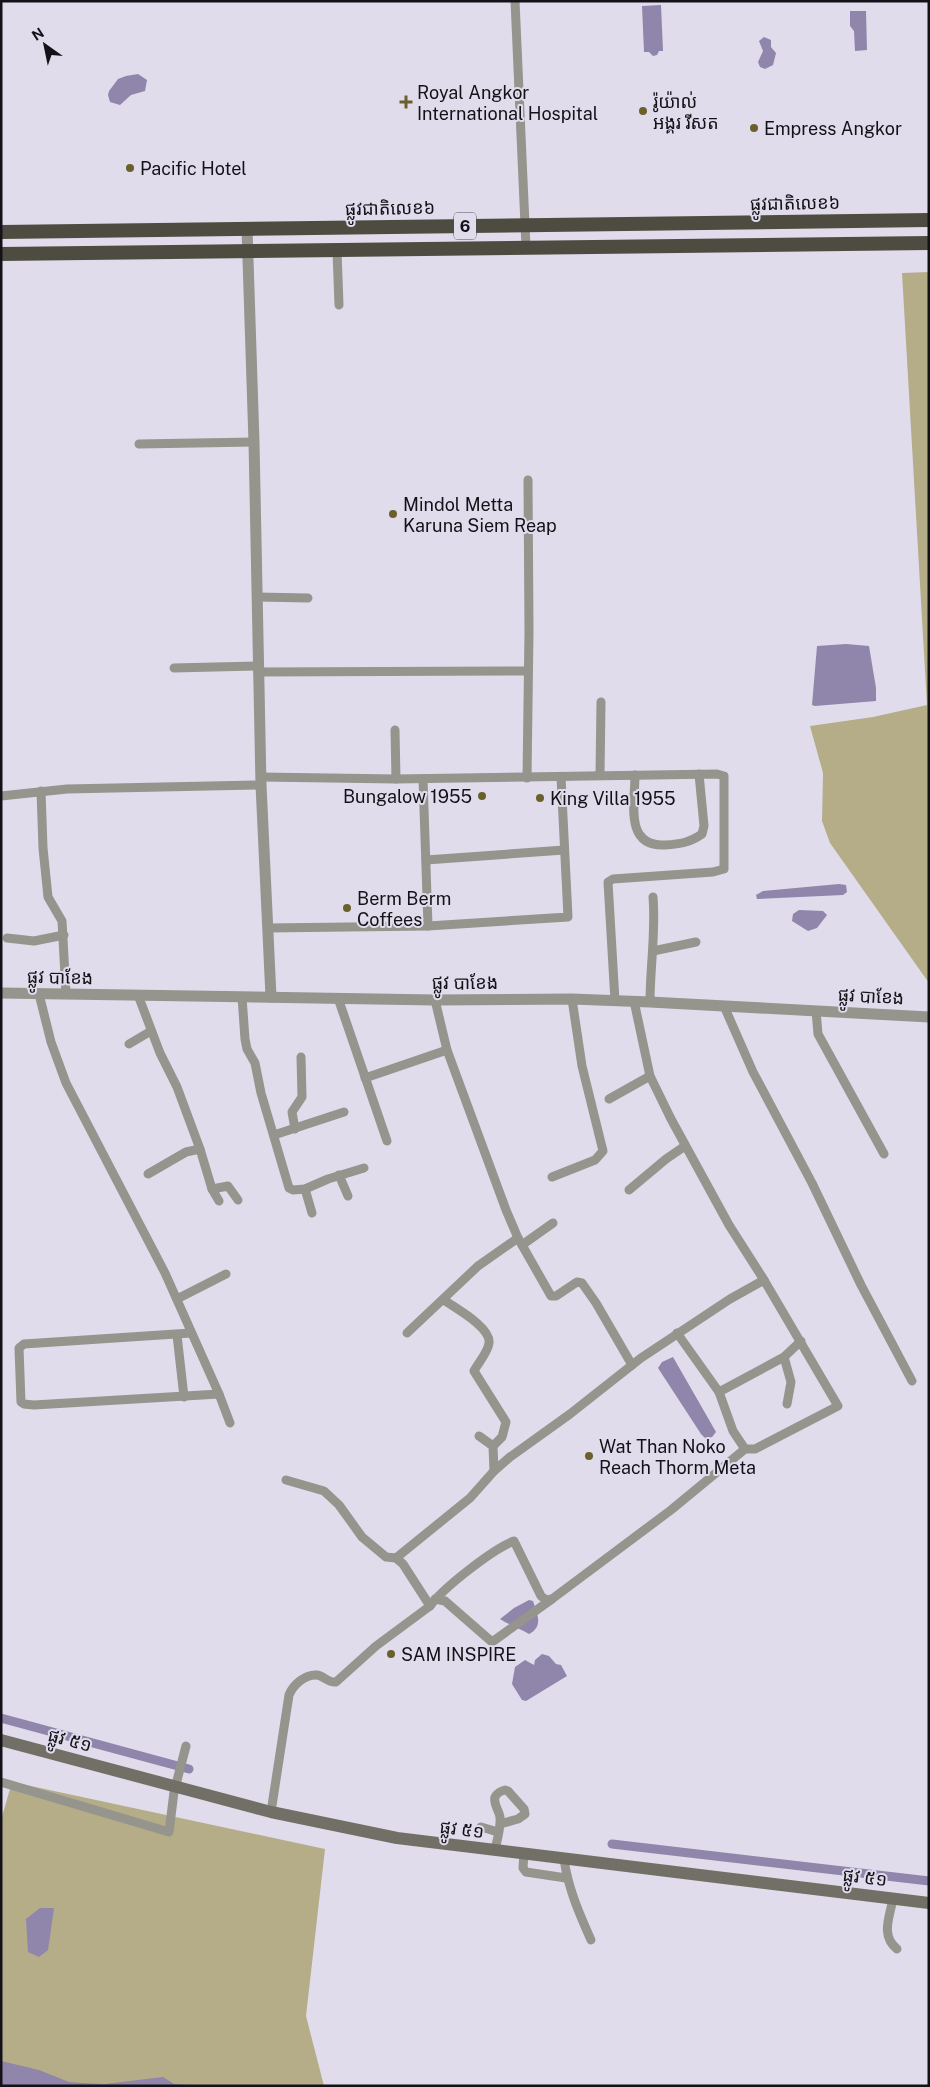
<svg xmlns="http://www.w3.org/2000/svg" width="930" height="2087" viewBox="0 0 930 2087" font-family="'Public Sans','Noto Sans Khmer',sans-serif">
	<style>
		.green { fill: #b4ad88 }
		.water { fill: #9085aa }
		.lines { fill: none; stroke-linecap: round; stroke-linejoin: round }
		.canal { stroke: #9085aa; stroke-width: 9 }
		.minor { stroke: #95948d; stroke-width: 9 }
		.tertiary { stroke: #95948d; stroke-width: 11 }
		.secondary { stroke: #727066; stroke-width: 12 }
		.trunk { stroke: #4e4c40; stroke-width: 14 }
		.poi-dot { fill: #6a602c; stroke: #e0dcec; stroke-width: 2 }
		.labels { text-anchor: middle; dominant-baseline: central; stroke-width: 4; stroke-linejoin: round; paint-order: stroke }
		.shield { fill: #e0dcec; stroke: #514f58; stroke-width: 1 }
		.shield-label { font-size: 16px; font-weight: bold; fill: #141218 }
		.poi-label { font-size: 18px; fill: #141218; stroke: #e0dcec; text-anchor: start }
		.street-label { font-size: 18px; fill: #141218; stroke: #e0dcec }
	</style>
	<rect width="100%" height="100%" fill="#e0dcec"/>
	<g class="green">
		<polygon points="929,272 929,983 830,843 822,821 823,773 810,726 873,717 927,705 902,273"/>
		<polygon points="12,1782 325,1849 306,2016 324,2086 1,2086 1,1820"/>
	</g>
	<g class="water">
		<polygon points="661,5 663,51 659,51 657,55 653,56 649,52 644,52 642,6"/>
		<polygon points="850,11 866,11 867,50 855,51 854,31 850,26"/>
		<polygon points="764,37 771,40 771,47 776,53 773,65 765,69 760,67 758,62 763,51 759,41"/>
		<polygon points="138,74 147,80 145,91 131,95 120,105 110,102 108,95 109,91 118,79 126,76"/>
		<polygon points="846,644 869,646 876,688 876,701 815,706 812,705 817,646"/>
		<polygon points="839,884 846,885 847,892 843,895 757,899 756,895 763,891"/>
		<polygon points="799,910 823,911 827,915 817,928 808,931 792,921 793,914"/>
		<polygon points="673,1357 716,1432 712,1437 706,1439 701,1434 658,1368 662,1362"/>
		<path d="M 529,1600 L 533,1601 C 537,1614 544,1626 529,1634 C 519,1628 509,1625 500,1619 L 514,1608 Z"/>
		<polygon points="542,1654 549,1656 556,1664 561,1665 567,1676 526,1701 522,1700 512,1684 515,1667 525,1660 534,1665 535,1660"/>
		<polygon points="40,1908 54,1908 48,1950 39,1957 28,1952 26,1919"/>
		<polygon points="1,2061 39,2070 69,2082 82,2083 105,2084 163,2077 174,2084 202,2086 1,2086"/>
	</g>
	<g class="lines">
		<g class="canal">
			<polyline points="1,1718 189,1769"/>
			<polyline points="612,1844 929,1881"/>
		</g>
		<g class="minor">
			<polyline points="515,1 526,247"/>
			<polyline points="337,251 339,305"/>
			<polyline points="139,444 254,442"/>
			<polyline points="257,597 308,598"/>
			<polyline points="174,668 258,666"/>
			<polyline points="258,672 527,671"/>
			<polyline points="395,730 396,779"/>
			<polyline points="600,775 601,702"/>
			<path d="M 635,775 C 635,802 624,847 665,845 C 680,844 689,843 702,834 L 704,826 L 699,774"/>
			<polyline points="261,777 396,779 717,774 724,776 724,869 713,872 613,879 608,882 615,1001"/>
			<polyline points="527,778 529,632 528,480"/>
			<polyline points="423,779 428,926"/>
			<polyline points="41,791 43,848 48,897 62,921 66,994"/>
			<polyline points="1,796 67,789 261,785"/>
			<polyline points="426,860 564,850"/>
			<polyline points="268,928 428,926 568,917 561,777"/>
			<polyline points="7,938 34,941 64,935"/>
			<polyline points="653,951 696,942"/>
			<polyline points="39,994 51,1042 66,1083 165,1273 219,1394 230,1423"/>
			<polyline points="138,995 160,1053 177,1087 200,1149 212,1189 219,1201"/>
			<polyline points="242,997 245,1039 247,1049 255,1063 261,1093 289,1188 293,1190 305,1189 328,1179 364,1168"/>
			<polyline points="338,998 387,1141"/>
			<polyline points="435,1000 447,1050 506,1210 518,1238 551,1296 556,1296 577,1282 582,1283 596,1303 632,1365"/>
			<path d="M 650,1002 C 650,967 656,932 653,897"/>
			<polyline points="724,1006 753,1072 812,1183 861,1285 912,1381"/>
			<polyline points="816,1011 818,1034 884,1154"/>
			<polyline points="129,1044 151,1031"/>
			<polyline points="365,1078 447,1050"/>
			<polyline points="609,1099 650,1076"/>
			<polyline points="295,1129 292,1112 302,1097 301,1057"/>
			<polyline points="274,1135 344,1112"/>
			<polyline points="148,1174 186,1152 200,1149"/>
			<polyline points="339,1175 348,1196"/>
			<polyline points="552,1177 595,1160 603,1151 582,1066 572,999"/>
			<polyline points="212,1189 228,1186 238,1200"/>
			<polyline points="305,1189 312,1213"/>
			<polyline points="629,1190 666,1159 685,1146"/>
			<polyline points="522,1245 553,1223"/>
			<polyline points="177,1299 226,1274"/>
			<path d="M 444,1300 C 455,1308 491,1327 489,1343 C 488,1352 479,1362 474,1371 L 506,1422 L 502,1437 L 493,1446"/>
			<polyline points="191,1333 24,1344 19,1348 21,1402 24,1404 34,1405 219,1394"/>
			<polyline points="407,1333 478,1266 518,1238"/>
			<polyline points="677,1333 719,1392 733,1431 745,1449"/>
			<polyline points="177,1335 184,1397"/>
			<polyline points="784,1357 791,1382 787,1404"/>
			<polyline points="719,1392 784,1357 801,1341"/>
			<polyline points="479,1436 493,1446 494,1471"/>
			<polyline points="396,1558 470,1498 494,1471 510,1457 570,1414 641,1358 730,1299 764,1280"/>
			<polyline points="435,1599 445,1601 492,1642 552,1599"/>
			<path d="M 430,1606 C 443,1588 493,1549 514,1541 L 541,1596 L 546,1600 L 552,1599 L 671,1510 L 745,1449 L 755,1449 L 838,1406 L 764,1280 L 729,1225 L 671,1119 L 650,1076 L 634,1001"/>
			<polyline points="1,1782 169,1832 174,1792 186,1746"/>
			<path d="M 271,1812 L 289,1695 C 293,1685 305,1674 317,1675 C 324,1676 328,1683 336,1682 L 376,1646 L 430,1606 L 403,1564 L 396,1558 L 386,1557 L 362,1537 L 339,1505 L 324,1491 L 286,1480"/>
			<polyline points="481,1827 498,1832"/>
			<path d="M 495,1850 C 497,1840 501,1828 500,1817 C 499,1810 493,1804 495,1797 C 497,1793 501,1791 505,1790 L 508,1791 L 524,1809 L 525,1814 L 518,1819 L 500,1824"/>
			<polyline points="524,1853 523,1868 526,1872 566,1878"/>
			<path d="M 564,1859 C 568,1888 579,1913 591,1940"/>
			<path d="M 893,1898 C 890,1917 880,1935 897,1949"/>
		</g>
		<g class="tertiary">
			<polyline points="247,229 254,442 261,785 271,997"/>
			<polyline points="1,993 435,1000 572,999 650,1002 929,1017"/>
		</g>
		<polyline class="secondary" points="1,1740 271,1812 397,1838 929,1903"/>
		<g class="trunk">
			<polyline points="1,232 929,220"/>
			<polyline points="1,254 929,243"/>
		</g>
	</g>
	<g class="poi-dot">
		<path d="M403.5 94.5h5v5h5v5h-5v5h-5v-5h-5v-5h5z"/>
		<circle cx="643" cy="111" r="5"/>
		<circle cx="754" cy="128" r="5"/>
		<circle cx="130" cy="168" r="5"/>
		<circle cx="393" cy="514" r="5"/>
		<circle cx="482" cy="796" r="5"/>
		<circle cx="540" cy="798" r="5"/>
		<circle cx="347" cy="908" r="5"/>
		<circle cx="589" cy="1456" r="5"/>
		<circle cx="391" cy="1654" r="5"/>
	</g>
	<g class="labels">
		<rect class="shield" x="454" y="212.5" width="22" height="27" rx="4"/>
		<g class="shield-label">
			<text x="465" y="226">6</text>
		</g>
		<g class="poi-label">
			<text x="417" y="92">Royal Angkor<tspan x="417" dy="21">International Hospital</tspan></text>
			<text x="653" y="101">រ៉ូយ៉ាល់<tspan x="653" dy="21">អង្គរ រីសត</tspan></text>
			<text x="764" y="128">Empress Angkor</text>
			<text x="140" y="168">Pacific Hotel</text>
			<text x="403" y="504">Mindol Metta<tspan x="403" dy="21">Karuna Siem Reap</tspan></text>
			<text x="472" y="796" text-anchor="end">Bungalow 1955</text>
			<text x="550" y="798">King Villa 1955</text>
			<text x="357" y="898">Berm Berm<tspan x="357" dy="21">Coffees</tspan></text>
			<text x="599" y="1446">Wat Than Noko<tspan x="599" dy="21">Reach Thorm Meta</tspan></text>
			<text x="401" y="1654">SAM INSPIRE</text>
		</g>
		<g class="street-label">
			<text transform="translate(795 203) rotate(-1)">ផ្លូវជាតិលេខ៦</text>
			<text transform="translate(390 208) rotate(-1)">ផ្លូវជាតិលេខ៦</text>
			<text transform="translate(60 977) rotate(1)">ផ្លូវ បាខែង</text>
			<text x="465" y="982">ផ្លូវ បាខែង</text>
			<text transform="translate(871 996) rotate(3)">ផ្លូវ បាខែង</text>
			<text transform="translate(70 1740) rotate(15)">ផ្លូវ ៥១</text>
			<text transform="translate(462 1829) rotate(7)">ផ្លូវ ៥១</text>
			<text transform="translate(865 1877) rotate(7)">ផ្លូវ ៥១</text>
		</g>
	</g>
	<rect width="930" height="2087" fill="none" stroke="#141218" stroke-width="5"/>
	<g transform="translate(45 45) rotate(327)" stroke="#e0dcec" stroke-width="4" paint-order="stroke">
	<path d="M0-4L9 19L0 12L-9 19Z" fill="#141218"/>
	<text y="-8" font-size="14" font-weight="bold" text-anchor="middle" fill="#141218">N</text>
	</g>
</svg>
